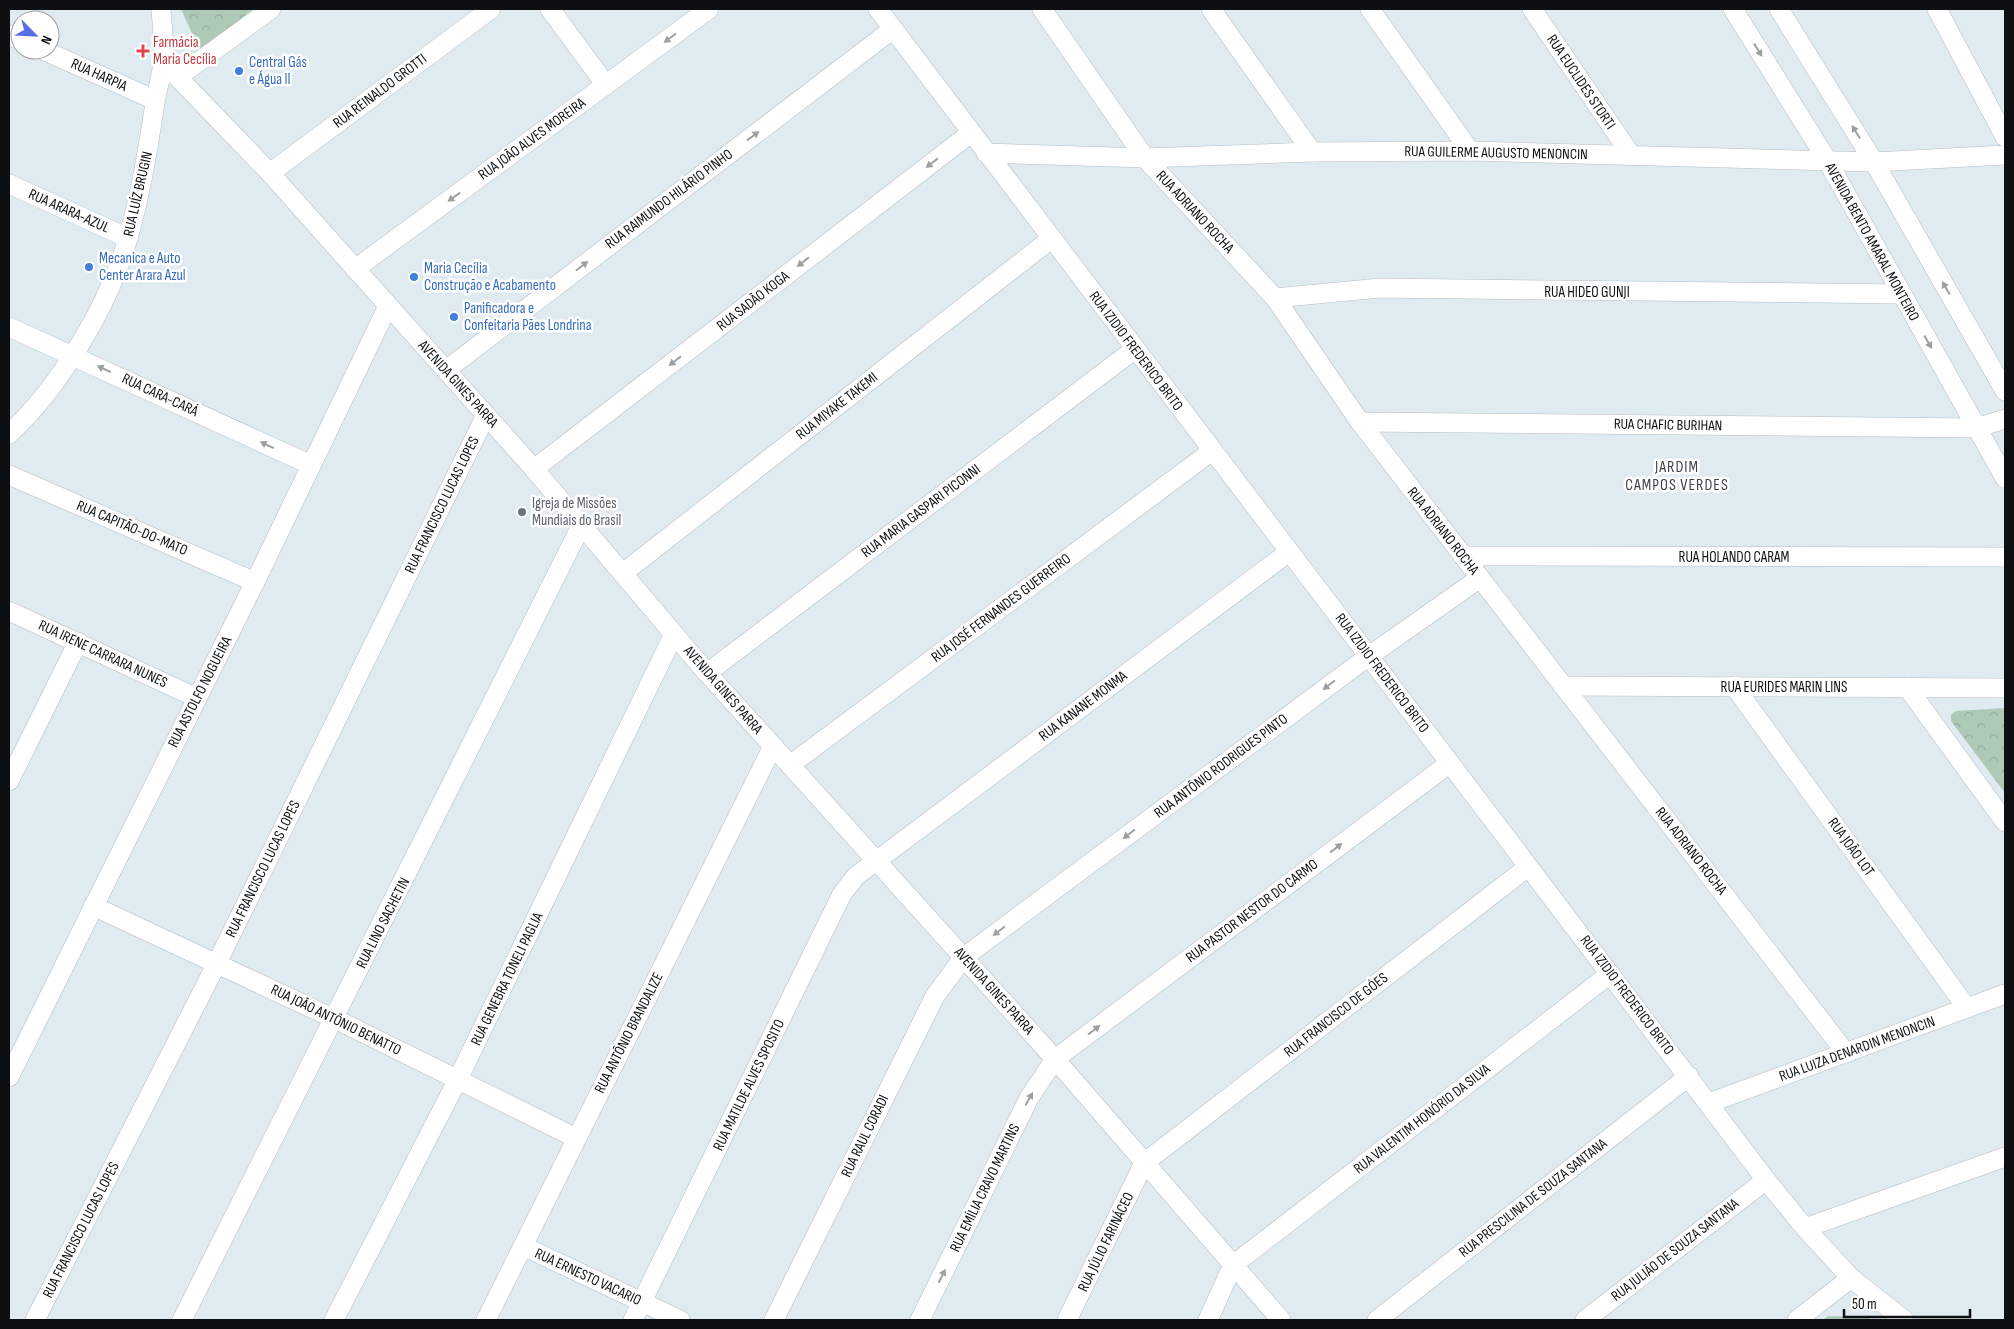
<svg xmlns="http://www.w3.org/2000/svg" width="2014" height="1329" viewBox="0 0 2014 1329" font-family="'Sofia Sans Condensed',sans-serif">
	<style>
		.park { fill: url(#park-crowns) }
		.lines { fill: none; stroke-linecap: round; stroke-linejoin: round }
		.minor-casing { stroke: #b4bdc4; stroke-width: 20 }
		.minor { stroke: #fff; stroke-width: 19 }
		.oneway { fill: #9e9fa0 }
		.health-dot { fill: #e0444e; stroke: #fff; stroke-width: 2 }
		.shop-dot { fill: #3f7fe0; stroke: #fff; stroke-width: 2 }
		.worship-dot { fill: #6b7280; stroke: #fff; stroke-width: 2 }
		.labels { text-anchor: middle; dominant-baseline: central; stroke-width: 5; stroke-linejoin: round; paint-order: stroke }
		.health-label { font-size: 15px; fill: #be3a42; stroke: #fff; text-anchor: start }
		.shop-label { font-size: 15px; fill: #366cbe; stroke: #fff; text-anchor: start }
		.street-label { font-size: 15px; fill: #0d1012; stroke: #fff }
		.worship-label { font-size: 15px; fill: #5b616d; stroke: #fff; text-anchor: start }
		.neighbourhood-label { font-size: 16px; letter-spacing: 1px; fill: #3c4349; stroke: #fff }
	</style>
	<defs>
		<pattern id="park-crowns" width="20" height="18" patternUnits="userSpaceOnUse" patternTransform="scale(1.25)"><rect width="20" height="18" fill="#aecab6"/><path d="M2 6a3 3 0 1 1 6 0M12 15a3 3 0 1 1 6 0" fill="none" stroke="#94ac9b"/></pattern>
	</defs>
	<rect width="100%" height="100%" fill="#e0eaf1"/>
	<g class="park">
		<polygon points="181,9 253,9 200,51"/>
		<polygon points="2005,708 2005,793 1951,721 1951,715 1956,711"/>
		<polygon points="1828,1316 1868,1317 1871,1320 1823,1320"/>
	</g>
	<g class="lines">
		<g class="minor-casing">
			<g id="minor">
				<polyline points="550,9 606,85"/>
				<polyline points="878,9 1766,1180 1805,1228 1851,1278 1904,1320"/>
				<polyline points="1042,9 1145,158 1275,298 1360,422 1846,1053"/>
				<polyline points="1211,9 1312,152"/>
				<polyline points="1370,9 1470,151"/>
				<polyline points="1532,9 1631,155"/>
				<polyline points="1733,9 1827,160 2005,478"/>
				<polyline points="1779,9 1874,162 2005,391"/>
				<polyline points="1937,9 2005,137"/>
				<polyline points="9,35 20,40"/>
				<polyline points="43,50 155,100"/>
				<polyline points="163,62 270,173 534,469 707,673 1055,1059 1281,1320"/>
				<polyline points="179,76 271,9"/>
				<polyline points="986,153 1145,158 1312,152 1470,151 1874,162 2005,155"/>
				<polyline points="270,173 491,9"/>
				<polyline points="9,184 128,238"/>
				<polyline points="355,269 709,9"/>
				<polyline points="1275,298 1380,288 1900,294"/>
				<polyline points="9,327 311,465"/>
				<polyline points="446,370 893,29"/>
				<polyline points="1360,422 1976,428 2005,419"/>
				<path d="M 9,434 C 60,387 109,305 128,238 C 141,193 148,148 155,103 C 157,89 162,76 163,62 C 165,45 162,26 161,9"/>
				<polyline points="534,469 971,133"/>
				<polyline points="9,475 255,582"/>
				<polyline points="1463,556 2005,557"/>
				<polyline points="623,573 1051,239"/>
				<polyline points="9,611 197,698"/>
				<polyline points="707,673 1135,349"/>
				<polyline points="1563,686 2005,688"/>
				<polyline points="1734,686 1967,1008"/>
				<polyline points="1907,687 2005,822"/>
				<polyline points="790,765 1212,451"/>
				<polyline points="9,781 78,642"/>
				<polyline points="93,906 335,1019 576,1138"/>
				<polyline points="9,1077 255,582 388,306"/>
				<polyline points="1709,1103 2005,994"/>
				<polyline points="1805,1228 2005,1157"/>
				<polyline points="523,1246 680,1320"/>
				<polyline points="35,1320 217,963 486,415"/>
				<polyline points="182,1320 582,524"/>
				<polyline points="334,1320 458,1079 674,634"/>
				<polyline points="486,1320 773,746"/>
				<polyline points="633,1320 842,894 856,876 1289,552"/>
				<polyline points="774,1320 935,996 964,957 1369,656 1480,578"/>
				<polyline points="920,1320 1029,1098 1055,1059 1450,763"/>
				<polyline points="1067,1320 1144,1163 1528,867"/>
				<polyline points="1208,1320 1233,1265 1610,974"/>
				<polyline points="1377,1320 1689,1076"/>
				<polyline points="1585,1320 1766,1180"/>
				<polyline points="1797,1320 1851,1278"/>
			</g>
		</g>
		<use href="#minor" class="minor"/>
	</g>
	<defs><path id="oneway-solid" d="M-6-.8H1V-3.2L6.5 0L1 3.2V.8H-6Z" transform="scale(1.25)"/></defs>
	<g class="oneway">
		<use href="#oneway-solid" transform="translate(670 38) rotate(143)"/>
		<use href="#oneway-solid" transform="translate(1758 50) rotate(58)"/>
		<use href="#oneway-solid" transform="translate(1856 132) rotate(-122)"/>
		<use href="#oneway-solid" transform="translate(753 136) rotate(-37)"/>
		<use href="#oneway-solid" transform="translate(932 163) rotate(142)"/>
		<use href="#oneway-solid" transform="translate(454 197) rotate(144)"/>
		<use href="#oneway-solid" transform="translate(803 262) rotate(142)"/>
		<use href="#oneway-solid" transform="translate(582 266) rotate(-37)"/>
		<use href="#oneway-solid" transform="translate(1946 288) rotate(-120)"/>
		<use href="#oneway-solid" transform="translate(1928 342) rotate(60)"/>
		<use href="#oneway-solid" transform="translate(675 361) rotate(142)"/>
		<use href="#oneway-solid" transform="translate(104 369) rotate(-155)"/>
		<use href="#oneway-solid" transform="translate(267 445) rotate(-155)"/>
		<use href="#oneway-solid" transform="translate(1329 685) rotate(143)"/>
		<use href="#oneway-solid" transform="translate(1129 834) rotate(143)"/>
		<use href="#oneway-solid" transform="translate(1336 848) rotate(-37)"/>
		<use href="#oneway-solid" transform="translate(999 931) rotate(143)"/>
		<use href="#oneway-solid" transform="translate(1094 1030) rotate(-37)"/>
		<use href="#oneway-solid" transform="translate(1029 1099) rotate(-61)"/>
		<use href="#oneway-solid" transform="translate(942 1276) rotate(-64)"/>
	</g>
	<path class="health-dot" d="M140.5 43.5h5v5h5v5h-5v5h-5v-5h-5v-5h5z"/>
	<g class="shop-dot">
		<circle cx="239" cy="71" r="5"/>
		<circle cx="89" cy="267" r="5"/>
		<circle cx="414" cy="277" r="5"/>
		<circle cx="454" cy="317" r="5"/>
	</g>
	<circle class="worship-dot" cx="522" cy="512" r="5"/>
	<g class="labels">
		<g class="health-label">
			<text x="153" y="42">Farmácia<tspan x="153" dy="17">Maria Cecília</tspan></text>
		</g>
		<g class="shop-label">
			<text x="249" y="62">Central Gás<tspan x="249" dy="17">e Água II</tspan></text>
			<text x="99" y="258">Mecanica e Auto<tspan x="99" dy="17">Center Arara Azul</tspan></text>
			<text x="424" y="268">Maria Cecília<tspan x="424" dy="17">Construção e Acabamento</tspan></text>
			<text x="464" y="308">Panificadora e<tspan x="464" dy="17">Confeitaria Pães Londrina</tspan></text>
		</g>
		<g class="street-label">
			<text transform="translate(99 75) rotate(24)">RUA HARPIA</text>
			<text transform="translate(1581 82) rotate(56)">RUA EUCLIDES STORTI</text>
			<text transform="translate(380 91) rotate(-37)">RUA REINALDO GROTTI</text>
			<text transform="translate(532 139) rotate(-36)">RUA JOÃO ALVES MOREIRA</text>
			<text transform="translate(1496 153) rotate(1)">RUA GUILERME AUGUSTO MENONCIN</text>
			<text transform="translate(138 194) rotate(-77)">RUA LUÍZ BRUGIN</text>
			<text transform="translate(669 199) rotate(-37)">RUA RAIMUNDO HILÁRIO PINHO</text>
			<text transform="translate(69 211) rotate(24)">RUA ARARA-AZUL</text>
			<text transform="translate(1195 212) rotate(47)">RUA ADRIANO ROCHA</text>
			<text transform="translate(1872 242) rotate(61)">AVENIDA BENTO AMARAL MONTEIRO</text>
			<text x="1587" y="292">RUA HIDEO GUNJI</text>
			<text transform="translate(753 301) rotate(-38)">RUA SADÃO KOGA</text>
			<text transform="translate(1136 351) rotate(53)">RUA IZIDIO FREDERICO BRITO</text>
			<text transform="translate(458 384) rotate(48)">AVENIDA GINES PARRA</text>
			<text transform="translate(160 395) rotate(25)">RUA CARA-CARÁ</text>
			<text transform="translate(837 406) rotate(-38)">RUA MIYAKE TAKEMI</text>
			<text transform="translate(1668 425) rotate(1)">RUA CHAFIC BURIHAN</text>
			<text transform="translate(442 505) rotate(-64)">RUA FRANCISCO LUCAS LOPES</text>
			<text transform="translate(921 511) rotate(-37)">RUA MARIA GASPARI PICONNI</text>
			<text transform="translate(132 528) rotate(23)">RUA CAPITÃO-DO-MATO</text>
			<text transform="translate(1443 531) rotate(52)">RUA ADRIANO ROCHA</text>
			<text x="1734" y="557">RUA HOLANDO CARAM</text>
			<text transform="translate(1001 608) rotate(-37)">RUA JOSÉ FERNANDES GUERREIRO</text>
			<text transform="translate(103 654) rotate(25)">RUA IRENE CARRARA NUNES</text>
			<text transform="translate(1382 673) rotate(53)">RUA IZIDIO FREDERICO BRITO</text>
			<text x="1784" y="687">RUA EURIDES MARIN LINS</text>
			<text transform="translate(723 690) rotate(49)">AVENIDA GINES PARRA</text>
			<text transform="translate(200 692) rotate(-63)">RUA ASTOLFO NOGUEIRA</text>
			<text transform="translate(1083 706) rotate(-37)">RUA KANANE MONMA</text>
			<text transform="translate(1221 766) rotate(-37)">RUA ANTÔNIO RODRIGUES PINTO</text>
			<text transform="translate(1851 847) rotate(54)">RUA JOÃO LOT</text>
			<text transform="translate(1691 851) rotate(52)">RUA ADRIANO ROCHA</text>
			<text transform="translate(263 869) rotate(-64)">RUA FRANCISCO LUCAS LOPES</text>
			<text transform="translate(1252 911) rotate(-37)">RUA PASTOR NESTOR DO CARMO</text>
			<text transform="translate(383 923) rotate(-63)">RUA LINO SACHETIN</text>
			<text transform="translate(507 979) rotate(-64)">RUA GENEBRA TONELI PAGLIA</text>
			<text transform="translate(994 991) rotate(48)">AVENIDA GINES PARRA</text>
			<text transform="translate(1627 995) rotate(53)">RUA IZIDIO FREDERICO BRITO</text>
			<text transform="translate(1336 1015) rotate(-38)">RUA FRANCISCO DE GÓES</text>
			<text transform="translate(336 1020) rotate(26)">RUA JOÃO ANTÔNIO BENATTO</text>
			<text transform="translate(629 1033) rotate(-63)">RUA ANTÔNIO BRANDALIZE</text>
			<text transform="translate(1857 1049) rotate(-20)">RUA LUIZA DENARDIN MENONCIN</text>
			<text transform="translate(749 1085) rotate(-64)">RUA MATILDE ALVES SPOSITO</text>
			<text transform="translate(1422 1119) rotate(-38)">RUA VALENTIM HONÓRIO DA SILVA</text>
			<text transform="translate(865 1136) rotate(-64)">RUA RAUL CORADI</text>
			<text transform="translate(985 1188) rotate(-64)">RUA EMÍLIA CRAVO MARTINS</text>
			<text transform="translate(1533 1198) rotate(-38)">RUA PRESCILINA DE SOUZA SANTANA</text>
			<text transform="translate(81 1230) rotate(-63)">RUA FRANCISCO LUCAS LOPES</text>
			<text transform="translate(1106 1242) rotate(-64)">RUA JÚLIO FARINÁCEO</text>
			<text transform="translate(1675 1250) rotate(-38)">RUA JULIÃO DE SOUZA SANTANA</text>
			<text transform="translate(588 1277) rotate(25)">RUA ERNESTO VACARIO</text>
		</g>
		<g class="worship-label">
			<text x="532" y="503">Igreja de Missões<tspan x="532" dy="17">Mundiais do Brasil</tspan></text>
		</g>
		<g class="neighbourhood-label">
			<text x="1677" y="467">JARDIM<tspan x="1677" dy="18">CAMPOS VERDES</tspan></text>
		</g>
	</g>
	<rect width="2014" height="1329" fill="none" stroke="#0d1012" stroke-width="20"/>
	<g transform="translate(35 35) rotate(114)"><circle r="24" fill="#ffffff" stroke="#9e9fa0"/>
	<path d="M0-4L9 19L0 12L-9 19Z" fill="#596ee4"/>
	<text y="-8" font-size="14" font-weight="bold" text-anchor="middle" fill="#0d1012">N</text>
	</g>
	<path d="M1844 1309v8h126v-8" fill="none" stroke="#0d1012" stroke-width="2.5"/>
	<text x="1852" y="1309" font-size="15" fill="#0d1012" stroke="#ffffff" stroke-width="4" paint-order="stroke">50 m</text>
</svg>
